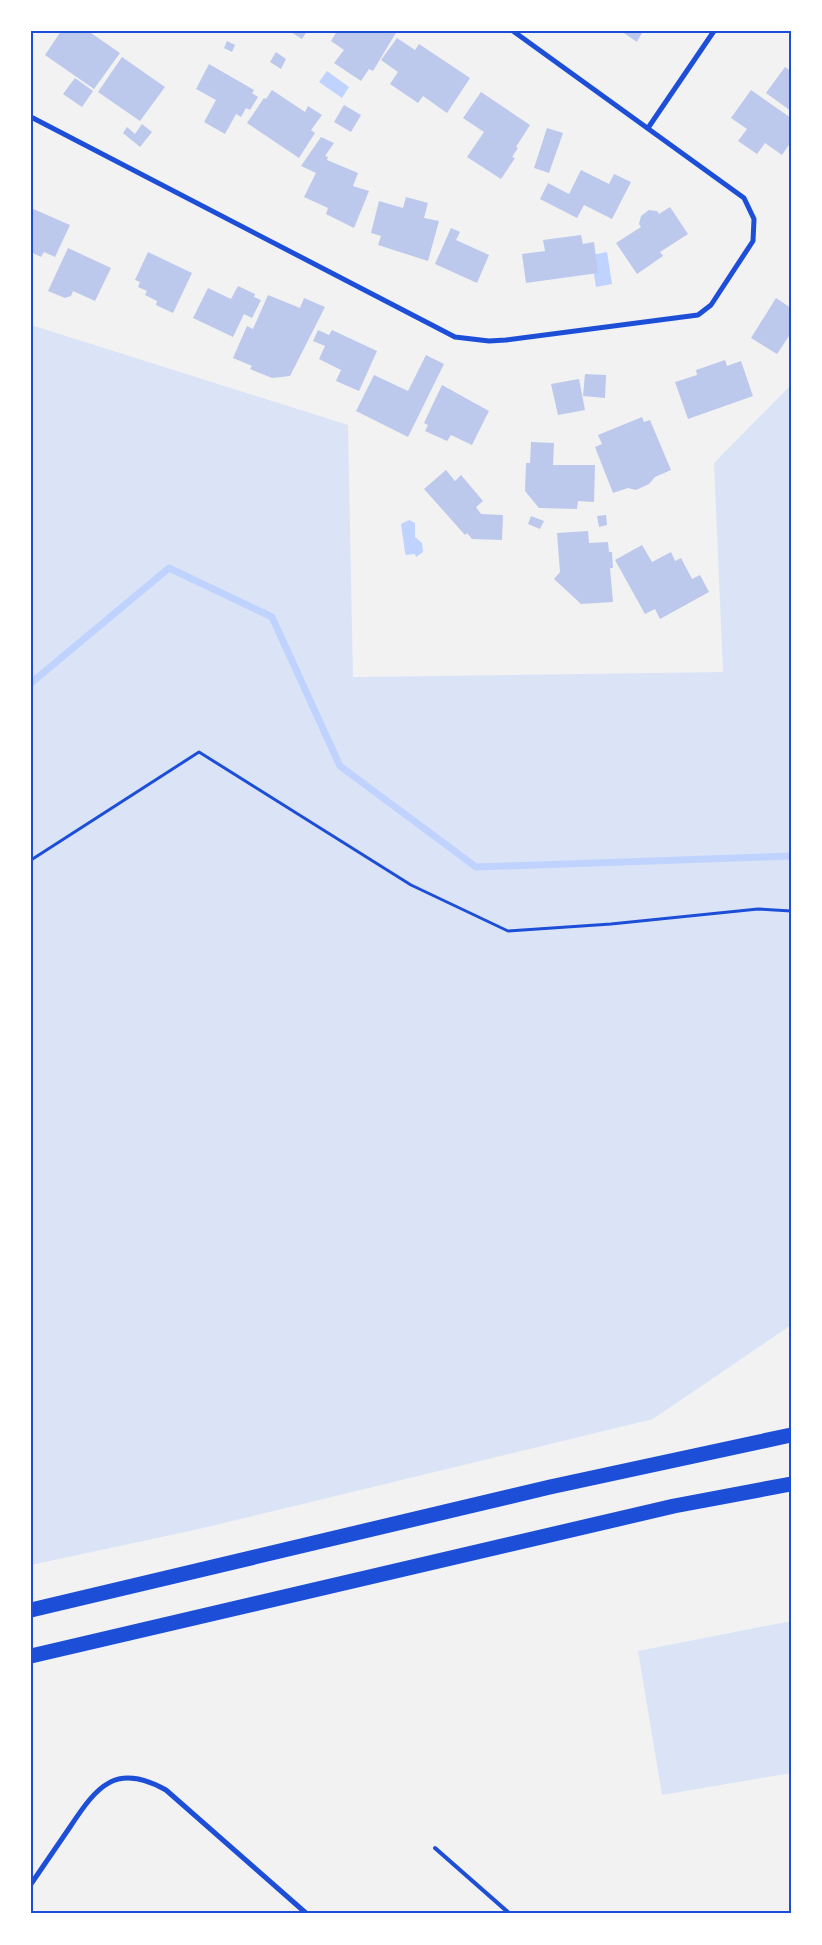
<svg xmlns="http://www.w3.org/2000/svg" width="822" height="1945" viewBox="0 0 822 1945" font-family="'Noto Sans',sans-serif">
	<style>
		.green { fill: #dbe4f7 }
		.water { fill: #bfd3fe }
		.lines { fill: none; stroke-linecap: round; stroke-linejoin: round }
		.stream { stroke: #bfd3fe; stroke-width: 7 }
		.building { fill: #bdc9ec }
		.path { stroke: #1d4ed8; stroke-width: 3 }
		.service { stroke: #1d4ed8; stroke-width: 4 }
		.minor { stroke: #1d4ed8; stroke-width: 5 }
		.motorway { stroke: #1d4ed8; stroke-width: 15 }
		.neatline { fill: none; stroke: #1d4ed8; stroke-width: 2 }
	</style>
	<rect width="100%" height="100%" fill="#f2f2f2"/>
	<g class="green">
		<polygon points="31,325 348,425 353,677 723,672 714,463 791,385 791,1325 653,1419 199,1529 31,1565"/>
		<polygon points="791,1621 791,1773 662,1795 638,1651"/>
	</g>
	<g class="water">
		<polygon points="327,71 349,87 342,98 319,82"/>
		<polygon points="607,252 612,284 596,287 591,255"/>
		<polygon points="409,520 415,523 415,537 422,543 423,552 416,557 415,554 406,555 405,552 401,524"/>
	</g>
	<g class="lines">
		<polyline class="stream" points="31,683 169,568 272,617 340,766 476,867 791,856"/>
	</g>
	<g class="building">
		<polygon points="61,31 88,31 120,53 94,89 45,55"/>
		<polygon points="289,31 307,31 302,39"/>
		<polygon points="337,31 397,31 373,71 369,69 361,81 334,63 344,50 331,41"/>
		<polygon points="621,31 643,31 637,42"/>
		<polygon points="397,38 415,50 419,44 470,78 447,113 423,96 418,103 390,84 398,72 381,60"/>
		<polygon points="227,41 235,45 232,52 224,48"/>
		<polygon points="276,52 286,59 281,69 270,62"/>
		<polygon points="122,57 165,87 140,121 98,92"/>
		<polygon points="209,64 254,90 252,93 258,97 250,110 246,108 241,117 236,114 225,134 204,122 216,100 196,89"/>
		<polygon points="785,67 791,71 791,111 766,93"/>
		<polygon points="75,78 93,91 82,107 63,94"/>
		<polygon points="272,90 305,112 308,106 322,115 311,130 315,133 299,158 247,123 264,98 266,99"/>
		<polygon points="751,90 791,118 791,142 782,155 765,143 757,154 738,141 747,129 731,118"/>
		<polygon points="481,92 530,125 516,147 518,148 512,157 515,158 501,179 467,157 484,132 463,118"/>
		<polygon points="344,105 361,115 351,132 334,122"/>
		<polygon points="142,124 152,132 140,147 123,133 127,127 135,134"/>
		<polygon points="547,128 563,133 549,173 534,168"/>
		<polygon points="321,137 334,143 325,156 328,157 327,160 358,173 353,186 369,191 354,228 326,214 328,208 304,197 316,173 301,166"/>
		<polygon points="581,170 609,184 614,174 631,182 612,219 584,205 577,218 540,199 548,183 569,194"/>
		<polygon points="406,197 428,203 424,218 439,221 428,261 378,245 381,236 371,233 379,201 403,208"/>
		<polygon points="670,207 688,234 660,252 663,256 637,274 616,243 641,227 639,224 641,216 649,210 657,211 659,214"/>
		<polygon points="31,208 70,225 55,257 44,252 41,257 31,252"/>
		<polygon points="451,228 460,232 456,240 489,255 477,283 435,264"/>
		<polygon points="581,235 583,244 594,242 598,273 526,283 522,254 545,251 543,240"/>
		<polygon points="68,248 111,268 95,301 73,291 71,296 65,298 48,291"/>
		<polygon points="148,252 192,273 173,313 156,305 157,301 145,295 147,291 138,287 140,282 135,280"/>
		<polygon points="238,286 255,294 254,297 261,300 252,318 244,314 233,337 193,318 208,288 231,299"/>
		<polygon points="268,295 300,308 304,298 325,307 290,376 272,378 250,369 252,366 233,358 247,326 253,329"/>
		<polygon points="776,298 791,308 791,333 777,354 751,338"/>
		<polygon points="318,330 329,335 332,330 377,351 359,391 336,381 341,370 319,359 325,346 313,341"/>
		<polygon points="426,355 444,364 408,437 356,411 374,375 408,391"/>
		<polygon points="725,360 727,366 741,361 753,396 688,419 675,382 697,375 696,370"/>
		<polygon points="585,374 606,375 605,398 583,396"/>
		<polygon points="579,379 585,410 558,415 551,384"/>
		<polygon points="442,385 489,411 472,445 451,435 447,441 425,431 428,425 424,423"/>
		<polygon points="642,417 644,422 650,420 671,470 655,477 649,484 636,490 628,488 613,493 595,447 602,444 598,435"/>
		<polygon points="531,442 554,443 553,465 595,465 594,502 578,501 577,509 539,508 525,491 526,463 530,463"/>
		<polygon points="446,470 455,481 461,475 483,501 476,507 481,514 503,515 502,540 472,539 467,533 465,535 424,489"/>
		<polygon points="606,515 607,525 599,527 597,516"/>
		<polygon points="531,516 544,521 540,529 528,524"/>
		<polygon points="588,531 589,543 608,542 609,552 612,552 613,568 610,568 613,602 581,604 554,579 560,572 557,533"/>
		<polygon points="642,545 652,562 671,552 675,561 681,558 692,579 700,575 709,592 660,619 655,609 645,614 615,560"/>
	</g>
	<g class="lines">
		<polyline class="path" points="31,860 199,752 411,885 508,931 611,924 758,909 791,911"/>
		<polyline class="service" points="435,1848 510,1914"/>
		<g class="minor">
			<polyline points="31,117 455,337 489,341 506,340 698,315 711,305 753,241 754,219 744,198 513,31"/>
			<polyline points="648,128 714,31"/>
			<path d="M 31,1884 C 44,1865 57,1846 70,1827 C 97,1786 116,1762 166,1790 L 307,1914"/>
		</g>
		<g class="motorway">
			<polyline points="31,1610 550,1487 791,1435"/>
			<polyline points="31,1656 674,1506 791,1484"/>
		</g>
	</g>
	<rect width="822" height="1945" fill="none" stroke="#ffffff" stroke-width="65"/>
	<rect x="32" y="32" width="758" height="1880" class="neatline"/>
</svg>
